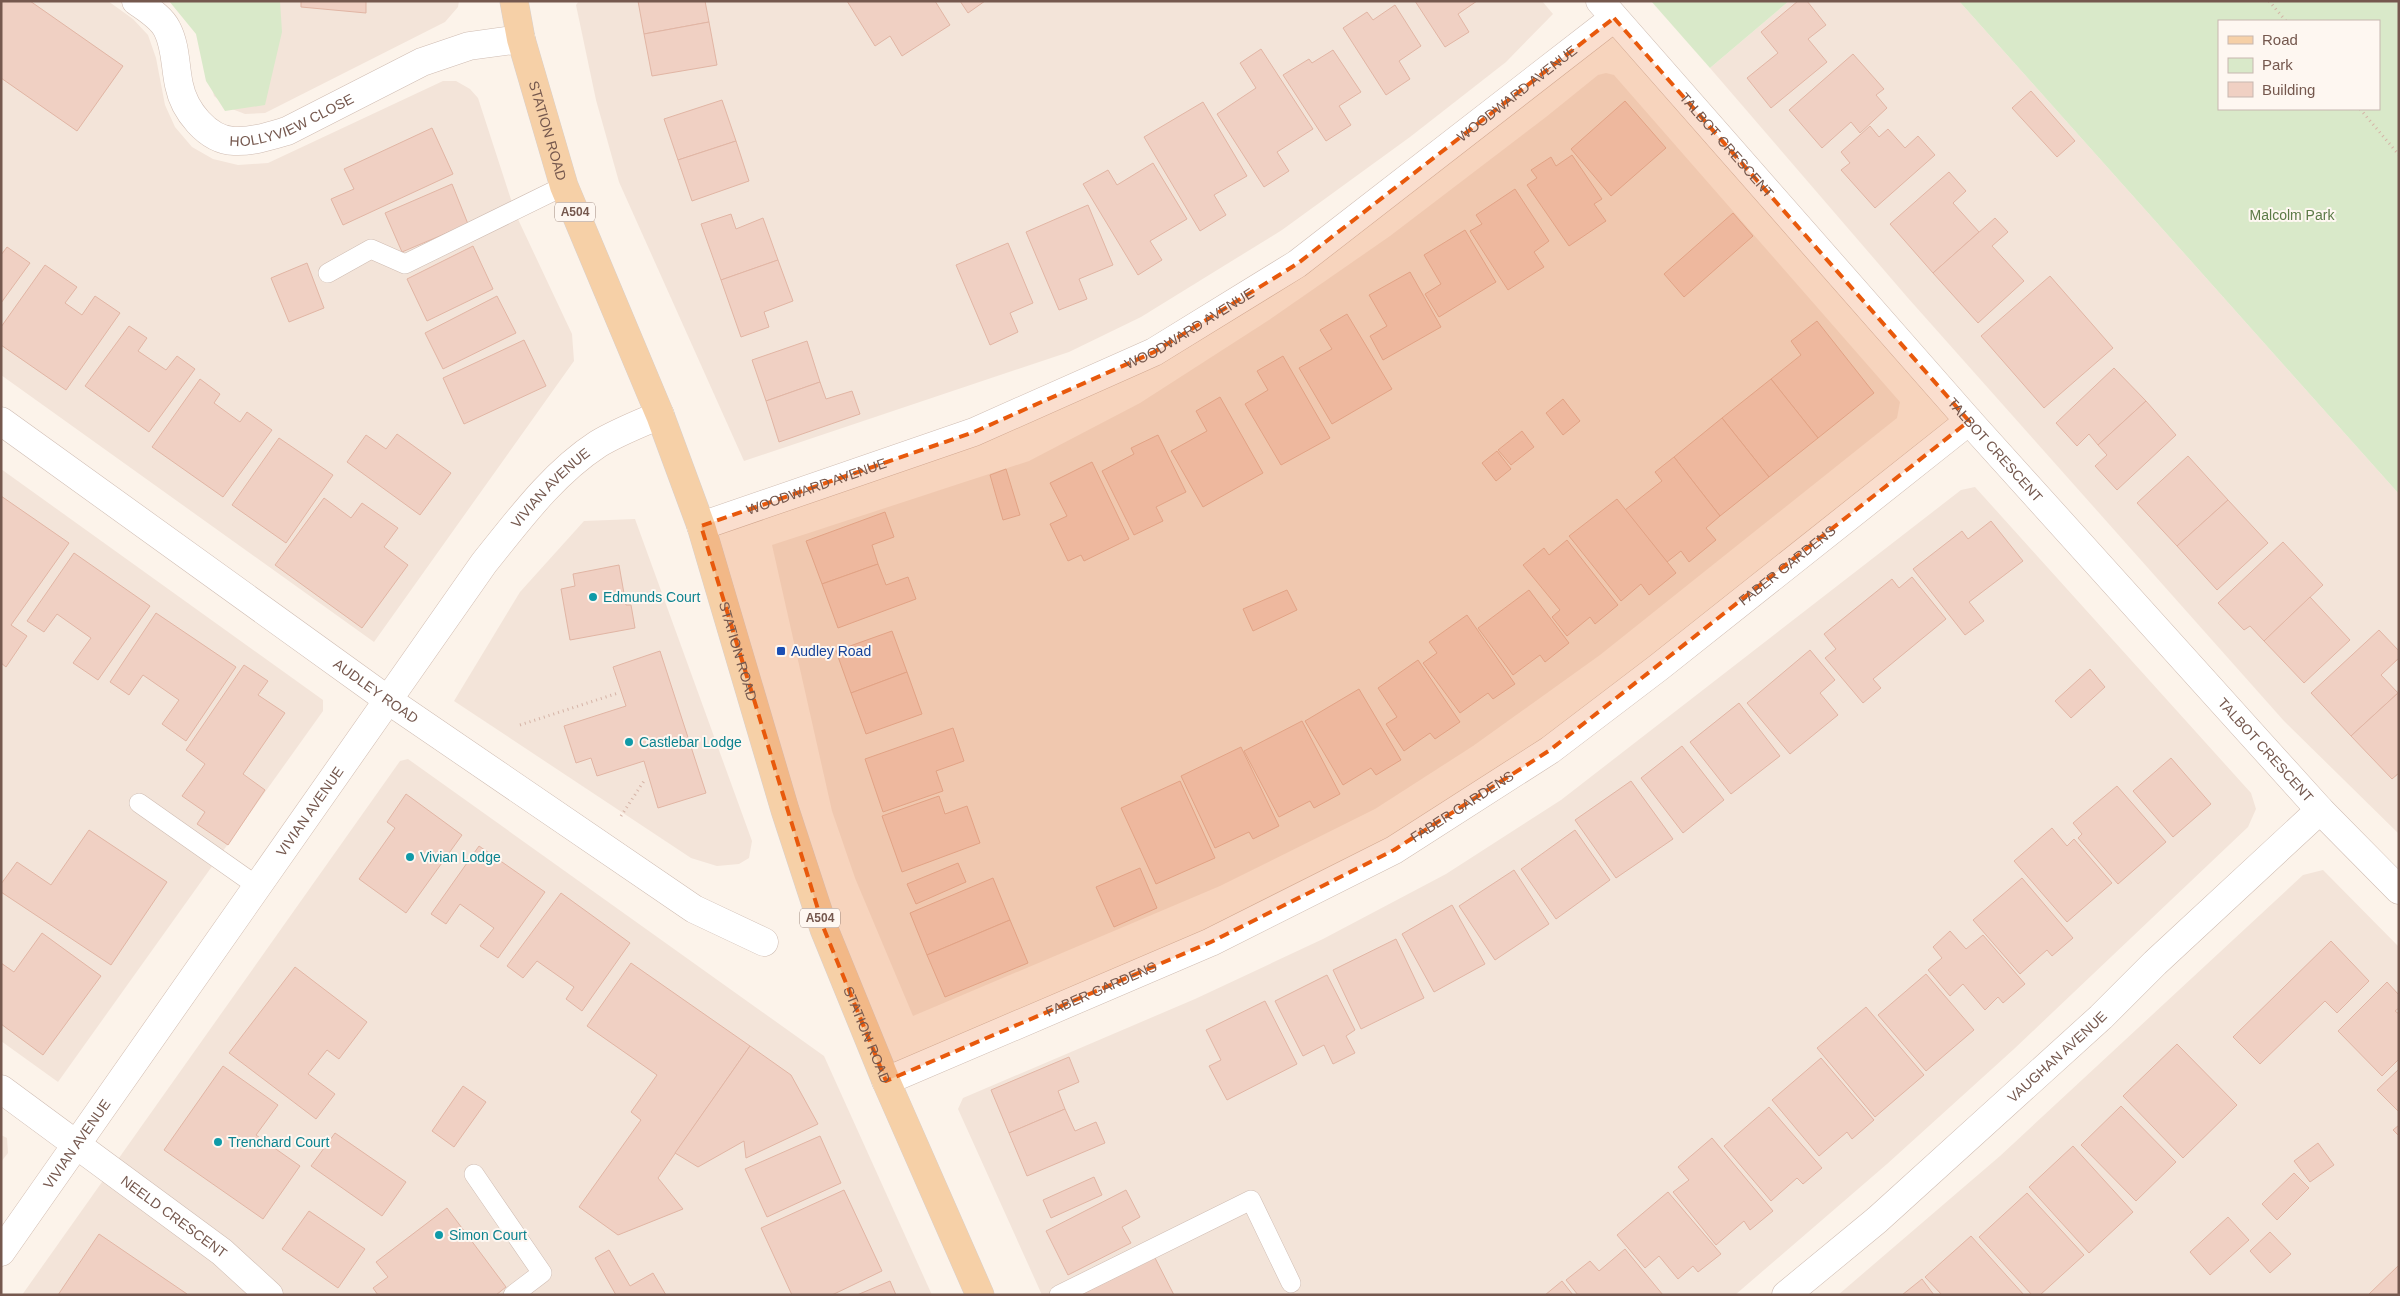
<svg xmlns="http://www.w3.org/2000/svg" width="2400" height="1296" viewBox="0 0 2400 1296" font-family="Helvetica,sans-serif">
	<style>
		.residential { fill: #f3e4d9 }
		.green { fill: #d9e9c9; fill-rule: evenodd }
		.building { fill: #f0d0c3; stroke: #e1b5a4 }
		.lines { fill: none; stroke-linecap: round; stroke-linejoin: round }
		.lane-casing { stroke: #cfbcb2; stroke-width: 20 }
		.street-casing { stroke: #cfbcb2; stroke-width: 29 }
		.secondary-casing { stroke: #d2bcb0; stroke-width: 29 }
		.primary-casing { stroke: #d8d0cd; stroke-width: 29 }
		.path { stroke: #d5b3a6; stroke-width: 3; stroke-dasharray: 1 4; stroke-linecap: butt }
		.lane { stroke: #fff; stroke-width: 19 }
		.street { stroke: #fff; stroke-width: 28 }
		.secondary { stroke: #fff; stroke-width: 28 }
		.primary { stroke: #f6d0a7; stroke-width: 28 }
		.marked { fill: #e8590c; fill-opacity: 0.2; stroke: #e8590c; stroke-width: 4; stroke-dasharray: 10 6; stroke-linejoin: round }
		.culture-dot { fill: #0f9aa8; stroke: #fef7f1; stroke-width: 2 }
		.transit-dot { fill: #1a4fb4; stroke: #fef7f1; stroke-width: 2 }
		.labels { text-anchor: middle; dominant-baseline: central; stroke-width: 4; stroke-linejoin: round; paint-order: stroke }
		.shield { fill: #fef7f1; stroke: #9e887f; stroke-width: 1 }
		.shield-label { font-size: 12px; font-weight: bold; fill: #75584e }
		.street-label { font-size: 14px; fill: #75584e; stroke: #fef7f1 }
		.park-label { font-size: 14px; fill: #5c7a47; stroke: #fef7f1 }
		.culture-label { font-size: 14px; fill: #0d838f; stroke: #fef7f1; text-anchor: start }
		.transit-label { font-size: 14px; fill: #164399; stroke: #fef7f1; text-anchor: start }
	</style>
	<rect width="100%" height="100%" fill="#fcf3ea"/>
	<g class="residential">
		<polygon points="1,1 108,1 133,19 148,35 156,58 165,105 175,127 192,147 213,159 238,165 268,163 443,81 456,81 470,89 478,98 516,215 572,334 574,361 374,642 1,375"/>
		<polygon points="177,1 459,1 458,7 445,22 265,113 245,114 227,107 214,96 196,24"/>
		<polygon points="579,1 1542,1 1553,14 1506,62 1410,137 1282,230 1141,317 1069,352 744,461 619,182 596,100 576,5"/>
		<polygon points="1789,1 1959,1 2399,494 2399,834 2284,721 1908,298 1710,68"/>
		<polygon points="1606,73 1614,75 1900,402 1897,418 1600,655 1473,746 1375,809 1220,886 913,1016 855,878 832,811 772,545 1029,461 1140,403 1269,320 1390,236 1546,117 1598,75"/>
		<polygon points="1,469 323,700 323,711 58,1082 1,1041"/>
		<polygon points="1975,487 2251,793 2256,809 2248,827 2014,1049 1887,1164 1735,1295 1042,1295 958,1109 963,1098 1195,999 1323,939 1446,874 1561,800 1961,490"/>
		<polygon points="635,519 752,841 749,858 739,864 717,866 691,858 454,701 520,592 584,521"/>
		<polygon points="408,759 824,1056 932,1295 22,1295 400,761"/>
		<polygon points="2323,870 2399,947 2399,1295 1838,1295 2000,1156 2303,875"/>
		<polygon points="1,1135 7,1138 8,1153 1,1162"/>
	</g>
	<g class="green">
		<polygon points="169,1 280,1 282,32 265,105 225,111 206,81 196,34"/>
		<polygon points="1651,1 1789,1 1710,68"/>
		<path d="M 1959,1 L 2399,1 L 2399,494 ZM 2219,21 L 2379,21 L 2379,109 L 2219,109 Z"/>
	</g>
	<g class="building">
		<polygon points="1,1 30,1 123,66 77,131 1,78"/>
		<polygon points="301,1 366,1 366,13 301,7"/>
		<polygon points="638,1 705,1 709,22 644,34"/>
		<polygon points="847,1 935,1 950,25 902,56 890,36 875,46"/>
		<polygon points="960,1 985,1 968,13"/>
		<polygon points="1415,1 1477,1 1458,14 1469,32 1445,47"/>
		<polygon points="1798,1 1807,1 1826,25 1808,39 1827,62 1771,108 1747,78 1778,53 1761,32"/>
		<polygon points="1395,5 1421,46 1399,61 1410,79 1386,95 1343,28 1367,12 1373,20"/>
		<polygon points="709,22 717,65 652,76 644,34"/>
		<polygon points="1261,49 1313,129 1277,152 1289,171 1264,187 1217,114 1256,88 1240,63"/>
		<polygon points="1333,50 1361,92 1339,106 1351,125 1326,141 1283,75 1309,59 1312,63"/>
		<polygon points="1853,54 1884,89 1876,95 1887,108 1860,133 1851,122 1822,148 1789,110"/>
		<polygon points="2031,91 2075,141 2057,157 2012,108"/>
		<polygon points="722,100 736,141 678,160 664,119"/>
		<polygon points="1625,101 1666,148 1611,196 1571,149"/>
		<polygon points="1203,102 1247,176 1214,195 1226,215 1200,231 1144,137"/>
		<polygon points="1870,126 1879,137 1888,129 1905,148 1918,136 1935,155 1875,208 1841,170 1850,163 1841,152"/>
		<polygon points="432,128 453,174 343,225 331,199 354,189 344,169"/>
		<polygon points="736,141 749,181 692,201 678,160"/>
		<polygon points="1572,155 1602,199 1594,204 1606,221 1569,246 1527,185 1537,178 1531,170 1551,157 1556,166"/>
		<polygon points="1153,163 1187,219 1150,241 1162,260 1138,275 1083,184 1108,170 1117,185"/>
		<polygon points="1949,172 1966,191 1953,203 1979,232 1933,273 1890,224"/>
		<polygon points="452,184 468,224 402,252 385,213"/>
		<polygon points="1515,189 1549,241 1534,252 1544,267 1508,290 1470,231 1482,224 1476,215"/>
		<polygon points="1088,205 1113,265 1079,279 1087,299 1059,310 1026,232"/>
		<polygon points="1733,213 1753,236 1684,297 1664,274"/>
		<polygon points="731,214 736,229 763,218 778,260 721,280 701,224"/>
		<polygon points="1995,218 2008,232 1992,246 2024,281 1978,323 1933,273"/>
		<polygon points="1465,230 1496,282 1439,317 1425,294 1441,284 1424,255"/>
		<polygon points="1008,243 1033,303 1010,313 1018,332 990,345 956,265"/>
		<polygon points="473,246 493,289 427,321 407,279"/>
		<polygon points="7,247 30,263 1,303 1,255"/>
		<polygon points="778,260 793,301 764,312 769,327 741,337 721,280"/>
		<polygon points="307,263 324,308 289,322 271,278"/>
		<polygon points="45,265 77,287 65,303 82,315 95,296 120,313 66,390 1,345 1,327"/>
		<polygon points="1410,272 1441,327 1383,360 1370,336 1387,326 1369,295"/>
		<polygon points="2050,276 2113,348 2044,408 1981,336"/>
		<polygon points="497,296 516,333 443,369 425,333"/>
		<polygon points="1347,314 1392,389 1332,424 1299,368 1332,349 1320,330"/>
		<polygon points="1817,321 1874,393 1818,438 1771,379 1801,355 1791,341"/>
		<polygon points="129,326 147,338 138,351 166,370 177,356 195,369 149,432 85,386"/>
		<polygon points="524,340 546,386 464,424 443,378"/>
		<polygon points="807,341 820,382 766,401 752,360"/>
		<polygon points="1283,356 1330,438 1281,465 1245,404 1268,390 1257,371"/>
		<polygon points="2114,368 2146,401 2098,445 2089,434 2077,446 2056,423"/>
		<polygon points="200,379 220,394 214,403 240,422 247,412 272,430 223,497 152,447"/>
		<polygon points="1771,379 1818,438 1769,477 1722,418"/>
		<polygon points="820,382 826,399 852,391 860,414 779,442 766,401"/>
		<polygon points="1220,397 1263,473 1203,507 1171,451 1207,431 1196,411"/>
		<polygon points="1563,399 1580,421 1563,435 1546,413"/>
		<polygon points="2146,401 2176,435 2117,490 2095,466 2107,455 2098,445"/>
		<polygon points="1722,418 1769,477 1720,516 1674,457"/>
		<polygon points="1522,431 1534,447 1511,465 1498,450"/>
		<polygon points="397,434 451,473 420,515 347,462 366,435 386,449"/>
		<polygon points="1158,435 1186,492 1156,507 1163,521 1134,535 1102,471 1134,454 1131,448"/>
		<polygon points="279,438 333,475 286,543 232,505"/>
		<polygon points="1497,451 1511,469 1496,481 1482,463"/>
		<polygon points="2188,456 2228,500 2177,546 2137,503"/>
		<polygon points="1674,457 1720,516 1706,528 1716,540 1689,562 1681,551 1667,562 1625,510 1662,481 1655,472"/>
		<polygon points="1092,462 1129,539 1084,561 1081,555 1068,561 1050,524 1067,516 1050,483"/>
		<polygon points="1006,469 1020,515 1003,520 990,475"/>
		<polygon points="1,496 69,543 11,625 27,636 6,667 1,663"/>
		<polygon points="324,498 351,518 362,503 398,528 384,547 408,565 362,628 275,565"/>
		<polygon points="1617,499 1676,573 1649,595 1641,584 1621,601 1569,536"/>
		<polygon points="2228,500 2268,543 2217,590 2177,546"/>
		<polygon points="885,512 894,537 872,545 878,564 822,584 806,541"/>
		<polygon points="1991,521 2023,561 1969,602 1984,621 1965,635 1913,569 1962,531 1968,539"/>
		<polygon points="1567,540 1618,605 1595,624 1590,617 1567,636 1552,617 1560,610 1523,565 1544,548 1549,555"/>
		<polygon points="2283,542 2323,585 2264,641 2250,626 2244,630 2218,603"/>
		<polygon points="74,553 150,606 98,680 73,663 91,638 57,614 44,632 27,621"/>
		<polygon points="878,564 886,585 908,577 916,599 838,628 822,584"/>
		<polygon points="619,565 626,605 631,605 635,628 570,640 561,589 575,586 573,574"/>
		<polygon points="1912,577 1946,619 1873,679 1881,688 1863,703 1825,658 1836,649 1824,634 1892,579 1899,588"/>
		<polygon points="1287,590 1297,610 1253,631 1243,609"/>
		<polygon points="1529,590 1569,643 1545,662 1540,655 1513,675 1478,628"/>
		<polygon points="2310,597 2350,640 2304,683 2264,641"/>
		<polygon points="156,613 236,667 186,741 162,724 179,700 143,675 129,695 110,682"/>
		<polygon points="1467,615 1515,684 1493,699 1488,693 1460,713 1423,663 1437,653 1429,642"/>
		<polygon points="2379,630 2399,651 2399,658 2381,675 2398,693 2351,736 2311,693"/>
		<polygon points="892,631 907,672 851,693 836,651"/>
		<polygon points="1810,650 1835,680 1820,693 1838,715 1790,754 1747,703"/>
		<polygon points="660,651 706,793 658,808 644,761 597,776 591,758 576,763 564,726 626,706 613,667"/>
		<polygon points="1418,660 1460,722 1435,739 1430,733 1404,751 1386,724 1397,717 1378,688"/>
		<polygon points="244,665 268,681 258,695 285,713 243,774 265,790 228,845 197,824 205,812 182,796 205,764 186,750"/>
		<polygon points="2090,669 2105,687 2071,718 2055,701"/>
		<polygon points="907,672 922,714 866,734 851,693"/>
		<polygon points="1359,689 1401,760 1376,775 1371,768 1343,785 1305,721"/>
		<polygon points="2398,693 2399,773 2392,779 2351,736"/>
		<polygon points="1739,703 1780,756 1731,794 1690,742"/>
		<polygon points="1302,721 1340,794 1314,808 1310,801 1279,817 1244,751"/>
		<polygon points="953,728 964,761 936,771 943,791 883,812 865,759"/>
		<polygon points="1682,746 1724,800 1683,833 1641,778"/>
		<polygon points="1241,747 1279,826 1253,839 1249,832 1215,848 1181,776"/>
		<polygon points="2171,758 2211,804 2173,837 2133,791"/>
		<polygon points="1180,781 1215,858 1156,884 1121,808"/>
		<polygon points="1631,781 1673,839 1616,878 1575,820"/>
		<polygon points="2117,786 2166,842 2118,884 2078,838 2082,834 2073,823"/>
		<polygon points="406,794 462,835 406,913 359,879 395,828 387,822"/>
		<polygon points="939,796 945,814 967,806 980,843 902,872 882,816"/>
		<polygon points="2052,828 2067,846 2074,839 2112,883 2067,922 2014,861"/>
		<polygon points="89,830 167,882 111,965 1,892 1,884 17,862 51,885"/>
		<polygon points="1575,830 1610,880 1556,919 1521,869"/>
		<polygon points="479,846 545,892 498,958 480,946 494,928 460,904 446,924 431,914"/>
		<polygon points="958,863 966,882 916,904 907,884"/>
		<polygon points="1140,868 1157,908 1114,927 1096,887"/>
		<polygon points="1514,870 1549,924 1495,960 1459,906"/>
		<polygon points="993,878 1010,920 927,955 910,913"/>
		<polygon points="2022,878 2073,938 2052,956 2047,950 2020,974 1973,920"/>
		<polygon points="561,893 630,943 582,1011 566,999 574,987 537,961 523,978 507,966"/>
		<polygon points="1452,905 1485,964 1434,992 1402,934"/>
		<polygon points="1010,920 1028,963 945,997 927,955"/>
		<polygon points="1950,931 1966,949 1983,935 2025,984 2003,1003 1998,997 1985,1010 1963,984 1950,996 1928,970 1942,958 1933,947"/>
		<polygon points="42,933 101,976 43,1055 1,1024 1,963 14,972"/>
		<polygon points="1396,939 1424,998 1361,1029 1333,970"/>
		<polygon points="2331,941 2369,981 2337,1013 2325,1001 2260,1064 2233,1037"/>
		<polygon points="631,963 750,1046 658,1178 683,1209 618,1235 579,1207 641,1120 631,1112 657,1075 587,1026"/>
		<polygon points="295,967 367,1022 339,1059 327,1050 308,1074 335,1094 316,1119 229,1053"/>
		<polygon points="1926,974 1974,1030 1926,1071 1878,1015"/>
		<polygon points="1327,975 1355,1030 1346,1036 1355,1053 1333,1064 1324,1045 1303,1056 1275,1001"/>
		<polygon points="2387,982 2399,995 2399,1008 2395,1011 2399,1014 2399,1059 2382,1076 2338,1031"/>
		<polygon points="1265,1001 1297,1064 1227,1100 1209,1066 1221,1060 1206,1030"/>
		<polygon points="1866,1007 1924,1075 1875,1117 1817,1048"/>
		<polygon points="2177,1044 2237,1105 2183,1158 2123,1096"/>
		<polygon points="750,1046 791,1075 818,1124 746,1158 744,1141 698,1167 675,1153"/>
		<polygon points="1069,1057 1079,1082 1058,1091 1065,1109 1009,1133 991,1090"/>
		<polygon points="1821,1058 1874,1120 1852,1139 1847,1132 1819,1156 1772,1100"/>
		<polygon points="223,1066 278,1105 256,1135 300,1166 263,1219 164,1150"/>
		<polygon points="2399,1069 2399,1112 2377,1090"/>
		<polygon points="463,1086 486,1102 454,1147 432,1131"/>
		<polygon points="2121,1106 2176,1162 2136,1201 2081,1145"/>
		<polygon points="1769,1107 1822,1168 1803,1184 1797,1178 1771,1201 1724,1146"/>
		<polygon points="1065,1109 1075,1131 1096,1122 1105,1143 1027,1176 1009,1133"/>
		<polygon points="2399,1125 2399,1136 2393,1130"/>
		<polygon points="335,1133 406,1182 382,1216 311,1166"/>
		<polygon points="820,1136 841,1183 767,1217 745,1169"/>
		<polygon points="1712,1138 1773,1211 1750,1230 1744,1221 1716,1245 1673,1192 1689,1180 1678,1167"/>
		<polygon points="2318,1143 2334,1165 2310,1182 2294,1161"/>
		<polygon points="2073,1146 2133,1212 2089,1253 2029,1187"/>
		<polygon points="2294,1173 2309,1188 2277,1220 2262,1204"/>
		<polygon points="1094,1177 1102,1195 1051,1218 1043,1200"/>
		<polygon points="844,1190 882,1271 832,1295 792,1295 761,1228"/>
		<polygon points="1126,1190 1140,1217 1122,1227 1131,1243 1068,1275 1046,1231"/>
		<polygon points="1668,1192 1721,1254 1698,1272 1693,1266 1678,1279 1659,1256 1645,1268 1617,1235"/>
		<polygon points="2027,1193 2084,1255 2040,1295 2032,1295 1979,1237"/>
		<polygon points="447,1208 506,1287 496,1295 378,1295 373,1288 388,1277 376,1262"/>
		<polygon points="309,1211 365,1249 338,1288 282,1249"/>
		<polygon points="2228,1217 2249,1240 2210,1275 2190,1252"/>
		<polygon points="2270,1232 2291,1254 2270,1273 2250,1251"/>
		<polygon points="99,1234 187,1294 187,1295 58,1295"/>
		<polygon points="1971,1236 2024,1295 1942,1295 1925,1277"/>
		<polygon points="1625,1249 1663,1295 1578,1295 1566,1280 1590,1261 1599,1271"/>
		<polygon points="609,1250 630,1286 653,1273 666,1295 616,1295 595,1258"/>
		<polygon points="1154,1256 1174,1295 1080,1295"/>
		<polygon points="2399,1265 2399,1295 2368,1295"/>
		<polygon points="1922,1279 1934,1295 1902,1295"/>
		<polygon points="890,1281 896,1295 857,1295"/>
		<polygon points="1562,1281 1573,1295 1545,1295"/>
	</g>
	<g class="lines">
		<g class="lane-casing">
			<g id="lane">
				<polyline points="328,273 371,249 405,264 564,186"/>
				<polyline points="139,803 257,886"/>
				<polyline points="474,1174 542,1273 513,1295"/>
				<polyline points="1059,1295 1251,1200 1291,1283"/>
			</g>
		</g>
		<g class="street-casing">
			<g id="street">
				<path id="s1" d="M 136,1 C 147,9 161,17 167,29 C 176,46 175,67 179,85 C 184,110 207,140 234,141 C 252,142 270,136 287,131 L 422,62 L 469,46 L 521,39"/>
				<path id="s2" d="M 1600,1 L 1969,421 L 2320,810 L 2399,890"/>
				<path id="s3" d="M 1,421 L 388,700 L 694,909 L 764,942"/>
				<path id="s4" d="M 701,526 L 974,432 L 1154,352 L 1297,264 L 1614,18"/>
				<path id="s5" d="M 886,1081 L 1211,942 L 1394,850 L 1550,750 L 1659,667 L 1969,421"/>
				<path id="s6" d="M 1,1089 L 222,1252 L 269,1295"/>
				<path id="s7" d="M 1786,1295 L 1877,1220 L 2101,1017 L 2155,963 L 2320,810"/>
			</g>
		</g>
		<g class="secondary-casing">
			<g id="secondary">
				<path id="s8" d="M 1,1252 L 484,563 C 518,521 552,474 598,444 C 618,432 639,424 660,415"/>
			</g>
		</g>
		<g class="primary-casing">
			<g id="primary">
				<path id="s9" d="M 514,1 L 521,39 L 564,186 L 660,415 L 701,526 L 785,810 L 824,929 L 886,1081 L 980,1295"/>
			</g>
		</g>
		<g class="path">
			<polyline points="2269,1 2286,21"/>
			<polyline points="2360,109 2399,155"/>
			<polyline points="520,725 618,693"/>
			<polyline points="621,816 644,781"/>
		</g>
		<use href="#lane" class="lane"/>
		<use href="#street" class="street"/>
		<use href="#secondary" class="secondary"/>
		<use href="#primary" class="primary"/>
	</g>
	<path class="marked" d="M 1614,18 L 1969,421 L 1550,750 L 1394,850 L 1211,942 L 886,1081 L 824,929 L 701,526 L 974,432 L 1154,352 L 1297,264 Z"/>
	<g class="culture-dot">
		<circle cx="593" cy="597" r="5"/>
		<circle cx="629" cy="742" r="5"/>
		<circle cx="410" cy="857" r="5"/>
		<circle cx="218" cy="1142" r="5"/>
		<circle cx="439" cy="1235" r="5"/>
	</g>
	<rect class="transit-dot" x="776" y="646" width="10" height="10" rx="2.5"/>
	<g class="labels">
		<g class="shield">
			<rect x="555" y="202.5" width="40" height="19" rx="4"/>
			<rect x="800" y="908.5" width="40" height="19" rx="4"/>
		</g>
		<g class="shield-label">
			<text x="575" y="212">A504</text>
			<text x="820" y="918">A504</text>
		</g>
		<g class="street-label">
			<text stroke="none"><textPath href="#s4" startOffset="932">WOODWARD AVENUE</textPath></text>
			<text stroke="none"><textPath href="#s1" startOffset="245">HOLLYVIEW CLOSE</textPath></text>
			<text stroke="none"><textPath href="#s9" startOffset="134">STATION ROAD</textPath></text>
			<text stroke="none"><textPath href="#s2" startOffset="192">TALBOT CRESCENT</textPath></text>
			<text stroke="none"><textPath href="#s4" startOffset="528">WOODWARD AVENUE</textPath></text>
			<text stroke="none"><textPath href="#s2" startOffset="598">TALBOT CRESCENT</textPath></text>
			<text stroke="none"><textPath href="#s4" startOffset="122">WOODWARD AVENUE</textPath></text>
			<text stroke="none"><textPath href="#s8" startOffset="942">VIVIAN AVENUE</textPath></text>
			<text stroke="none"><textPath href="#s5" startOffset="1044">FABER GARDENS</textPath></text>
			<text stroke="none"><textPath href="#s9" startOffset="689">STATION ROAD</textPath></text>
			<text stroke="none"><textPath href="#s3" startOffset="462">AUDLEY ROAD</textPath></text>
			<text stroke="none"><textPath href="#s2" startOffset="1002">TALBOT CRESCENT</textPath></text>
			<text stroke="none"><textPath href="#s5" startOffset="639">FABER GARDENS</textPath></text>
			<text stroke="none"><textPath href="#s8" startOffset="538">VIVIAN AVENUE</textPath></text>
			<text stroke="none"><textPath href="#s5" startOffset="234">FABER GARDENS</textPath></text>
			<text stroke="none"><textPath href="#s9" startOffset="1094">STATION ROAD</textPath></text>
			<text stroke="none"><textPath href="#s7" startOffset="361">VAUGHAN AVENUE</textPath></text>
			<text stroke="none"><textPath href="#s8" startOffset="132">VIVIAN AVENUE</textPath></text>
			<text stroke="none"><textPath href="#s6" startOffset="215">NEELD CRESCENT</textPath></text>
		</g>
		<g class="park-label">
			<text x="2292" y="215">Malcolm Park</text>
		</g>
		<g class="culture-label">
			<text x="603" y="597">Edmunds Court</text>
			<text x="639" y="742">Castlebar Lodge</text>
			<text x="420" y="857">Vivian Lodge</text>
			<text x="228" y="1142">Trenchard Court</text>
			<text x="449" y="1235">Simon Court</text>
		</g>
		<g class="transit-label">
			<text x="791" y="651">Audley Road</text>
		</g>
	</g>
	<rect width="2400" height="1296" fill="none" stroke="#75584e" stroke-width="5"/>
	<rect x="2218" y="20" width="162" height="90" fill="#fef7f1" stroke="#c7b7b0"/>
	<rect x="2228" y="36" width="25" height="8" fill="#f6d0a7" stroke="#c7b7b0"/>
	<text x="2262" y="45" font-size="15" fill="#75584e">Road</text>
	<rect x="2228" y="58" width="25" height="15" fill="#d9e9c9" stroke="#c7b7b0"/>
	<text x="2262" y="70" font-size="15" fill="#75584e">Park</text>
	<rect x="2228" y="82" width="25" height="15" fill="#f0d0c3" stroke="#c7b7b0"/>
	<text x="2262" y="95" font-size="15" fill="#75584e">Building</text>
</svg>
